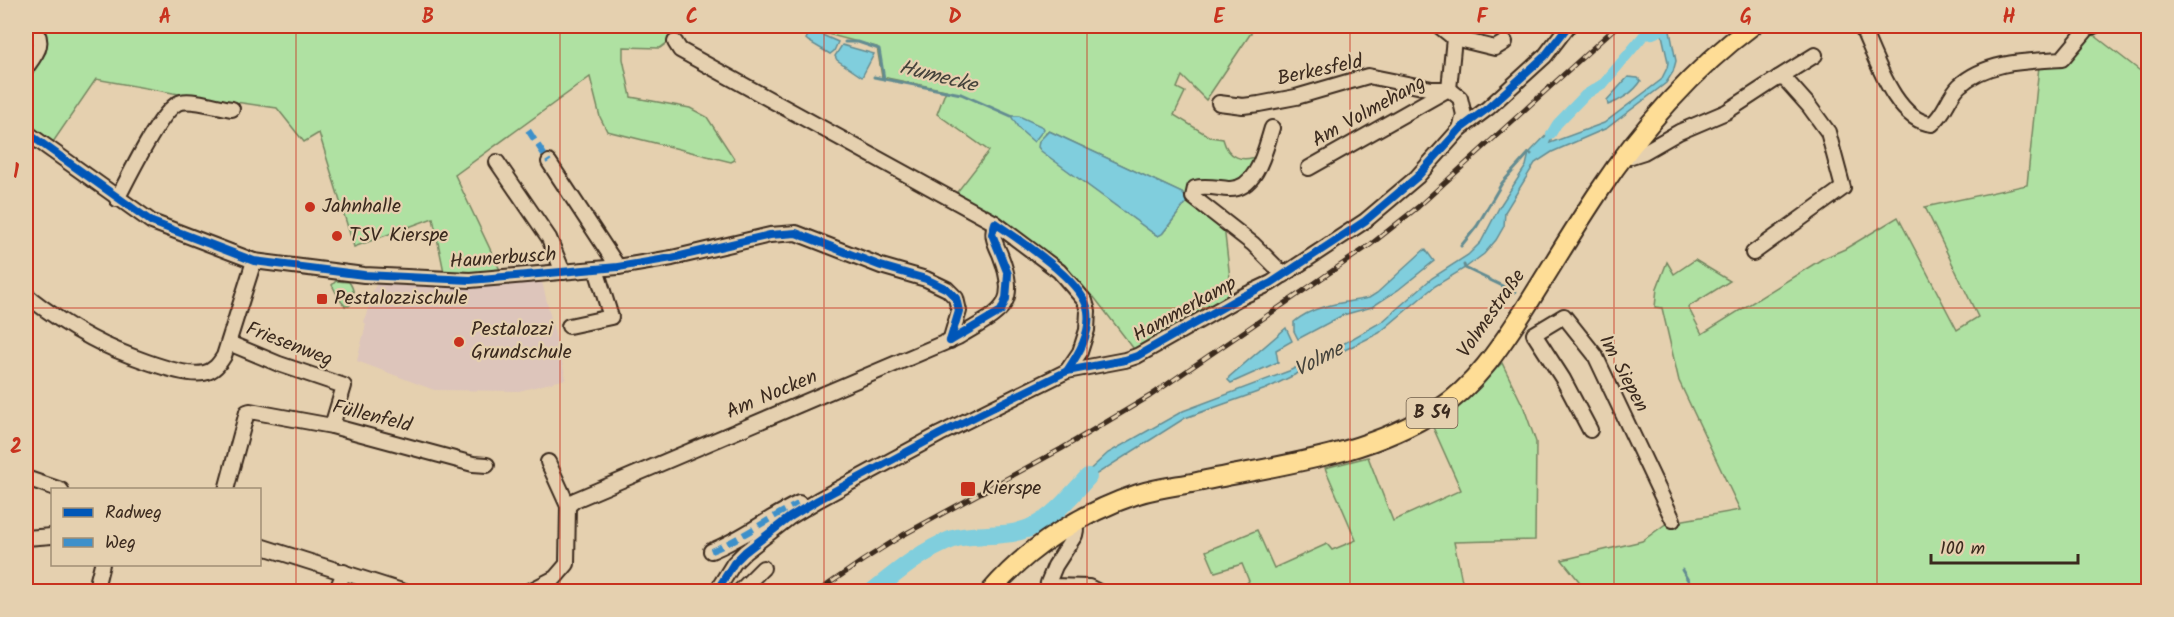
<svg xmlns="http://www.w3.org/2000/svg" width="2174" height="617" viewBox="0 0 2174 617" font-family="Kalam,sans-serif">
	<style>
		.built { fill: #ddc5bb }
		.green { fill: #afe1a2; stroke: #758660; stroke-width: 1.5; fill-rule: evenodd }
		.water { fill: #80cedd; stroke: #648c91; stroke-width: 1.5 }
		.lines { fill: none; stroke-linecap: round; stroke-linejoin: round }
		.stream { stroke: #648c91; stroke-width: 3 }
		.canal { stroke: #80cedd; stroke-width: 10 }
		.river { stroke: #80cedd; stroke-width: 18 }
		.minor-casing { stroke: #3b2a1e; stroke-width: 18 }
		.major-casing { stroke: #3b2a1e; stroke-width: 22 }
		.minor { stroke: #e5d0af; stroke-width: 14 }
		.major { stroke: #fedd96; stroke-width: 18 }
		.rail-casing { stroke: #3b2a1e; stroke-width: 5 }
		.rail { stroke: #e5d0af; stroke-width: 3; stroke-dasharray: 9; stroke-linecap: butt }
		.quiet { stroke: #3e90ca; stroke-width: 6; stroke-dasharray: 12 6; stroke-linecap: butt }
		.cycleway-casing { stroke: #e5d0af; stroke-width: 11 }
		.cycleway { stroke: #0057b8; stroke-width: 8 }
		.grid { fill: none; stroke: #c8321e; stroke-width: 1.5; stroke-opacity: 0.55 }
		.poi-dot { fill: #c8321e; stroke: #e5d0af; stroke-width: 2 }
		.labels { text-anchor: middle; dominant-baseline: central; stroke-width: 4.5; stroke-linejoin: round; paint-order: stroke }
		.shield { fill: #e5d0af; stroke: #6e5c4a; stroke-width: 1.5 }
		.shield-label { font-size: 18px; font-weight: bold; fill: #3b2a1e }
		.street-label { font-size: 20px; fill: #3b2a1e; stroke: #e5d0af }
		.poi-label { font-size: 20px; fill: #3b2a1e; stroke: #e5d0af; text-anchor: start }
		.water-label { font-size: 21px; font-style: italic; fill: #45433b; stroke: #e5d0af }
		.neatline { fill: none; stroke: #c8321e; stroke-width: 2 }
		.grid-label { font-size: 20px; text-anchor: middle; font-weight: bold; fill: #c8321e }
	</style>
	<rect width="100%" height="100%" fill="#e5d0af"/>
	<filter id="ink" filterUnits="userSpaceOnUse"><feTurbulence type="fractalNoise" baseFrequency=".0167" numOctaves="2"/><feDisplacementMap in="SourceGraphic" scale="12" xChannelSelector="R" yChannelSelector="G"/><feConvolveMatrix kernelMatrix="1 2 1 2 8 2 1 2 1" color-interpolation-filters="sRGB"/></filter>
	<g filter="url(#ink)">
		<polygon class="built" points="541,278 566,379 519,391 434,390 357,361 366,324 364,322 374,288 378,283 452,288"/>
		<g class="green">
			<polygon points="40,26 669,26 672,39 660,48 623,47 623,59 631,97 690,108 707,117 735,160 731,162 607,131 600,117 590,77 455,175 500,270 445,277 433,218 354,247 319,133 304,142 277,108 173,93 96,79 51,145 26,126 26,79 46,52 43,29"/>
			<path d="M 797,26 L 1259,26 L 1255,27 L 1206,100 L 1182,76 L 1177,88 L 1185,92 L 1174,115 L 1210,137 L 1223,139 C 1228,158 1242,163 1260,155 L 1248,180 L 1194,186 L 1224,226 L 1232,296 L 1137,353 L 1094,297 L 1090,300 L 954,196 L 989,151 L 937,114 L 946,90 L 882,77 L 877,47 ZM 1049,131 L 1182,193 L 1186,198 L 1186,203 L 1163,233 L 1158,236 L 1153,233 L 1042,151 L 1046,132 Z"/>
			<polygon points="2090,32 2148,77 2148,591 1587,591 1562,560 1642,541 1667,523 1740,510 1679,381 1662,308 1655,307 1657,288 1667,262 1674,274 1695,260 1730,281 1688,307 1702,334 1822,259 1845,249 1898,217 1957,330 1978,317 1925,207 2027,185 2039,66"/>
			<path d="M 336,281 L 349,282 C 355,290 355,299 349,306 L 345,306 L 340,300 L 332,285 Z"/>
			<polygon points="1502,363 1524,408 1536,442 1535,540 1454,542 1464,591 1236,591 1249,581 1242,564 1215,572 1206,551 1257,530 1274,568 1327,544 1332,550 1356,540 1325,468 1368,457 1393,521 1461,490 1432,425 1456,408"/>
		</g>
		<g class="water">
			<polygon points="1660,26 1669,26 1676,61 1673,72 1666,83 1607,128 1552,152 1535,163 1505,212 1504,226 1496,240 1484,254 1465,268 1435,286 1379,333 1266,389 1185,418 1095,475 1075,498 1070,488 1108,453 1183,411 1289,371 1336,348 1383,321 1432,278 1468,255 1481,242 1500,206 1526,166 1529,153 1557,124 1550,143 1604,123 1661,80 1667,68 1668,62"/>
			<polygon points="811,30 838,42 834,51 830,54 808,41 806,39"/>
			<polygon points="842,45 874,54 862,77 837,60 835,56"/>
			<path d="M 1628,77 L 1638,78 L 1641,81 C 1634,92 1620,101 1608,105 L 1607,100 Z"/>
			<polygon points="1011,116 1019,116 1043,127 1044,129 1034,142 1019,129"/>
			<polygon points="1049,131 1182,193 1186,198 1186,203 1162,234 1158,236 1153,233 1041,151 1038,147 1039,141"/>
			<path d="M 1425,249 L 1434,261 L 1398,290 L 1372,307 L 1343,315 L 1298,339 L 1294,331 L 1294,322 C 1315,304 1344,303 1369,298 L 1377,293 Z"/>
			<polygon points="1286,328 1292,341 1276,350 1278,362 1231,383 1228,380 1229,377"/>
		</g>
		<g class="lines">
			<g class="stream">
				<polyline points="803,26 811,30"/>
				<polyline points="845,42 858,42 879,49 884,79 961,94 1011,116"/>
				<polyline points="874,77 884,79"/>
				<polyline points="1461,246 1477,226 1502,183 1529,153 1531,154"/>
				<polyline points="1464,265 1465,268 1515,292"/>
				<polyline points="1682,570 1695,592"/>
			</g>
			<polyline class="canal" points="1551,134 1557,124 1585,95 1604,83 1644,35 1653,34 1665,29"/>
			<path class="river" d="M 872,592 C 897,572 923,550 953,539 C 967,534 988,536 1003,534 C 1045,531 1062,505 1088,477"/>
			<g class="minor-casing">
				<g id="minor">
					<polyline points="1439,26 1454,38 1495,48 1505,42"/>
					<path d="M 1861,26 C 1875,55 1895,121 1932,124 C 1945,114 1948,97 1959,86 C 1986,61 2028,61 2062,59 L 2088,28 L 2094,26"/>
					<polyline points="675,42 680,50 995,223 1059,271 1085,301 1088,311 1087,330 1080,352 1067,371"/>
					<path d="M 26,68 C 37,53 46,43 33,26"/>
					<polyline points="1778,78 1815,55"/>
					<polyline points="1449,89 1454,38"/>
					<polyline points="1449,89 1460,98 1464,115 1460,129"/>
					<polyline points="1219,103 1243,106 1259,104 1296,97 1368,76 1432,89 1449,89"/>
					<path d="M 1272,128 C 1265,150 1257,191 1228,189 C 1217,188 1205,185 1195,188 L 1193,197 L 1253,244 L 1284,275"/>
					<polyline points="26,132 152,222 254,261 364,275 470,280 618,267 672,258 770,235 796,233 881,266 926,279 947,289 956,298 959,311 950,341"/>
					<polyline points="1622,159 1644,152 1679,132 1726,112 1778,78 1785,79 1809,106 1828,132 1843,188 1753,253"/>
					<polyline points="497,162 549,238 563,272"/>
					<polyline points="549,162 618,267"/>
					<polyline points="1309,168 1447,90"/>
					<path d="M 117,199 C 128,179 162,106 181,102 C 193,99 218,107 232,109"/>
					<path d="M 26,295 C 45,310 68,326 91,338 C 113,350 181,378 204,373 C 214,371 219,364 224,356 L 254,261"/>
					<polyline points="569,326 611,317 596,269"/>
					<polyline points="229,343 279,364 344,386 332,426"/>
					<polyline points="1590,430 1563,379 1534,334 1564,316 1595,355 1673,520"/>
					<polyline points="26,478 61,490"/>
					<polyline points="226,490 247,412 250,411 332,426 473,464 487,465"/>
					<path d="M 568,506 L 575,500 L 958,337 C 999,312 1021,308 1000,254 C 995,243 991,236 995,223"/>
					<polyline points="1073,525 1076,530 1075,535 1055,566 1048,583 1052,586 1089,587 1099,592"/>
					<polyline points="26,538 52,536"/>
					<polyline points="260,546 405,592"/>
					<path d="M 711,551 C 742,539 769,517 799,503"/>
					<polyline points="95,592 102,564"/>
					<polyline points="336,592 344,572"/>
					<polyline points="528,592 555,578 567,564 568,506 548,462"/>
					<polyline points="716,592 734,563 745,552 790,517 818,500 940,434 1067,371 1125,360 1137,356 1239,298 1271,283 1365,221 1417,177 1460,129 1488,108 1545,56 1568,26"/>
					<polyline points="739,592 763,568"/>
				</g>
			</g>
			<g class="major-casing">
				<path id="major" d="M 990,592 C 1028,547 1083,512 1138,494 C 1157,488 1177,486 1197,482 C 1277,465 1368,456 1439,409 C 1475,386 1500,347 1523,312 C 1549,271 1573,230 1600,190 C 1639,131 1695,68 1752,26"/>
			</g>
			<use href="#minor" class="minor"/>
			<use href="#major" class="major"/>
			<g class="rail-casing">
				<polyline id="rail" points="817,592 862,561 903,535 1061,449 1150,396 1370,245 1418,207 1617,26"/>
			</g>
			<use href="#rail" class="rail"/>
			<g class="quiet">
				<polyline points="528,130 549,162"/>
				<path d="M 711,551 C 741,539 768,518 798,504"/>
			</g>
			<g class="cycleway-casing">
				<g id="cycleway">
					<polyline points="26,132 152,222 254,261 364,275 470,280 618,267 672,258 770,235 796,233 881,266 926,279 947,289 956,298 959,311 950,341"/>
					<path d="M 950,341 L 1001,311 L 1006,299 L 1008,274 L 992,234 L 995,223 C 1019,240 1084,281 1088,311 C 1091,334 1079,353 1067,371"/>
					<polyline points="716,592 734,563 745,552 790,517 818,500 940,434 1067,371 1125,360 1137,356 1239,298 1271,283 1365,221 1417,177 1460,129 1488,108 1545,56 1568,26"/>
				</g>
			</g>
			<use href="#cycleway" class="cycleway"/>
		</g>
	</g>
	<path class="grid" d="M 296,26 L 296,592M 560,26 L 560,592M 824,26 L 824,592M 1087,26 L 1087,592M 1350,26 L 1350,592M 1614,26 L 1614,592M 1877,26 L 1877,592M 26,308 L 2148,308"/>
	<g class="poi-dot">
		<circle cx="310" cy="207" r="6"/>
		<circle cx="337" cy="236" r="6"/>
		<rect x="316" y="293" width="12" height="12" rx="3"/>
		<circle cx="459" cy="342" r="6"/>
		<rect x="960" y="481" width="16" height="16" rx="3"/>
	</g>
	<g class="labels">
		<rect class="shield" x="1406.5" y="398" width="51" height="30" rx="4.5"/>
		<g class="shield-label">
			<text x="1432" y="413">B 54</text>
		</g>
		<g class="street-label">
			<text transform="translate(1320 71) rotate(-12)">Berkesfeld</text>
			<text transform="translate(1369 112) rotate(-29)">Am Volmehang</text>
			<text transform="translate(503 259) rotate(-4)">Haunerbusch</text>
			<text transform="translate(1185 310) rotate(-29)">Hammerkamp</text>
			<text transform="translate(1492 314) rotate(-55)">Volmestraße</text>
			<text transform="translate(289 345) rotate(21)">Friesenweg</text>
			<text transform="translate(1623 374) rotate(62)">Im Siepen</text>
			<text transform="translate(772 395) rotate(-23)">Am Nocken</text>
			<text transform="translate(372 417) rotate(14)">Füllenfeld</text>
		</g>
		<g class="poi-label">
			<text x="322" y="207">Jahnhalle</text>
			<text x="349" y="236">TSV Kierspe</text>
			<text x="334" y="299">Pestalozzischule</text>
			<text x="471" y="330">Pestalozzi<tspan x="471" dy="23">Grundschule</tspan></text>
			<text x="982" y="489">Kierspe</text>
		</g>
		<g class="water-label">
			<text transform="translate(938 77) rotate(14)">Humecke</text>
			<text transform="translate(1319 360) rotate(-27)">Volme</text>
		</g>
	</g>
	<rect width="2174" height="617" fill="none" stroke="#e5d0af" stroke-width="66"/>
	<rect x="51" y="488" width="210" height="78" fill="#e5d0af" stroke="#a18e75" stroke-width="1.5"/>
	<rect x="63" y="508" width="30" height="9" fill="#0057b8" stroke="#a18e75" stroke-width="1.5"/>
	<text x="105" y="518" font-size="18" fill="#3b2a1e">Radweg</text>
	<rect x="63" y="538" width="30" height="9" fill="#3e90ca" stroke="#a18e75" stroke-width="1.5"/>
	<text x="105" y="548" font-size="18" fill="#3b2a1e">Weg</text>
	<path d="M1931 554v9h147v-9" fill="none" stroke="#3b2a1e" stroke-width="3"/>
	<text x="1940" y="554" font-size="18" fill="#3b2a1e" stroke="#e5d0af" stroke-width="4.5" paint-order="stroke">100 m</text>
	<rect x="33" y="33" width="2108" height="551" class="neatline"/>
	<g class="grid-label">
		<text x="165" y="23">A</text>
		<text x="428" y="23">B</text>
		<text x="692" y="23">C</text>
		<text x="955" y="23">D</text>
		<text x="1219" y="23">E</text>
		<text x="1482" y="23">F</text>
		<text x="1746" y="23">G</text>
		<text x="2009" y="23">H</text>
		<text x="16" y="178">1</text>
		<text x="16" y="453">2</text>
	</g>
</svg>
